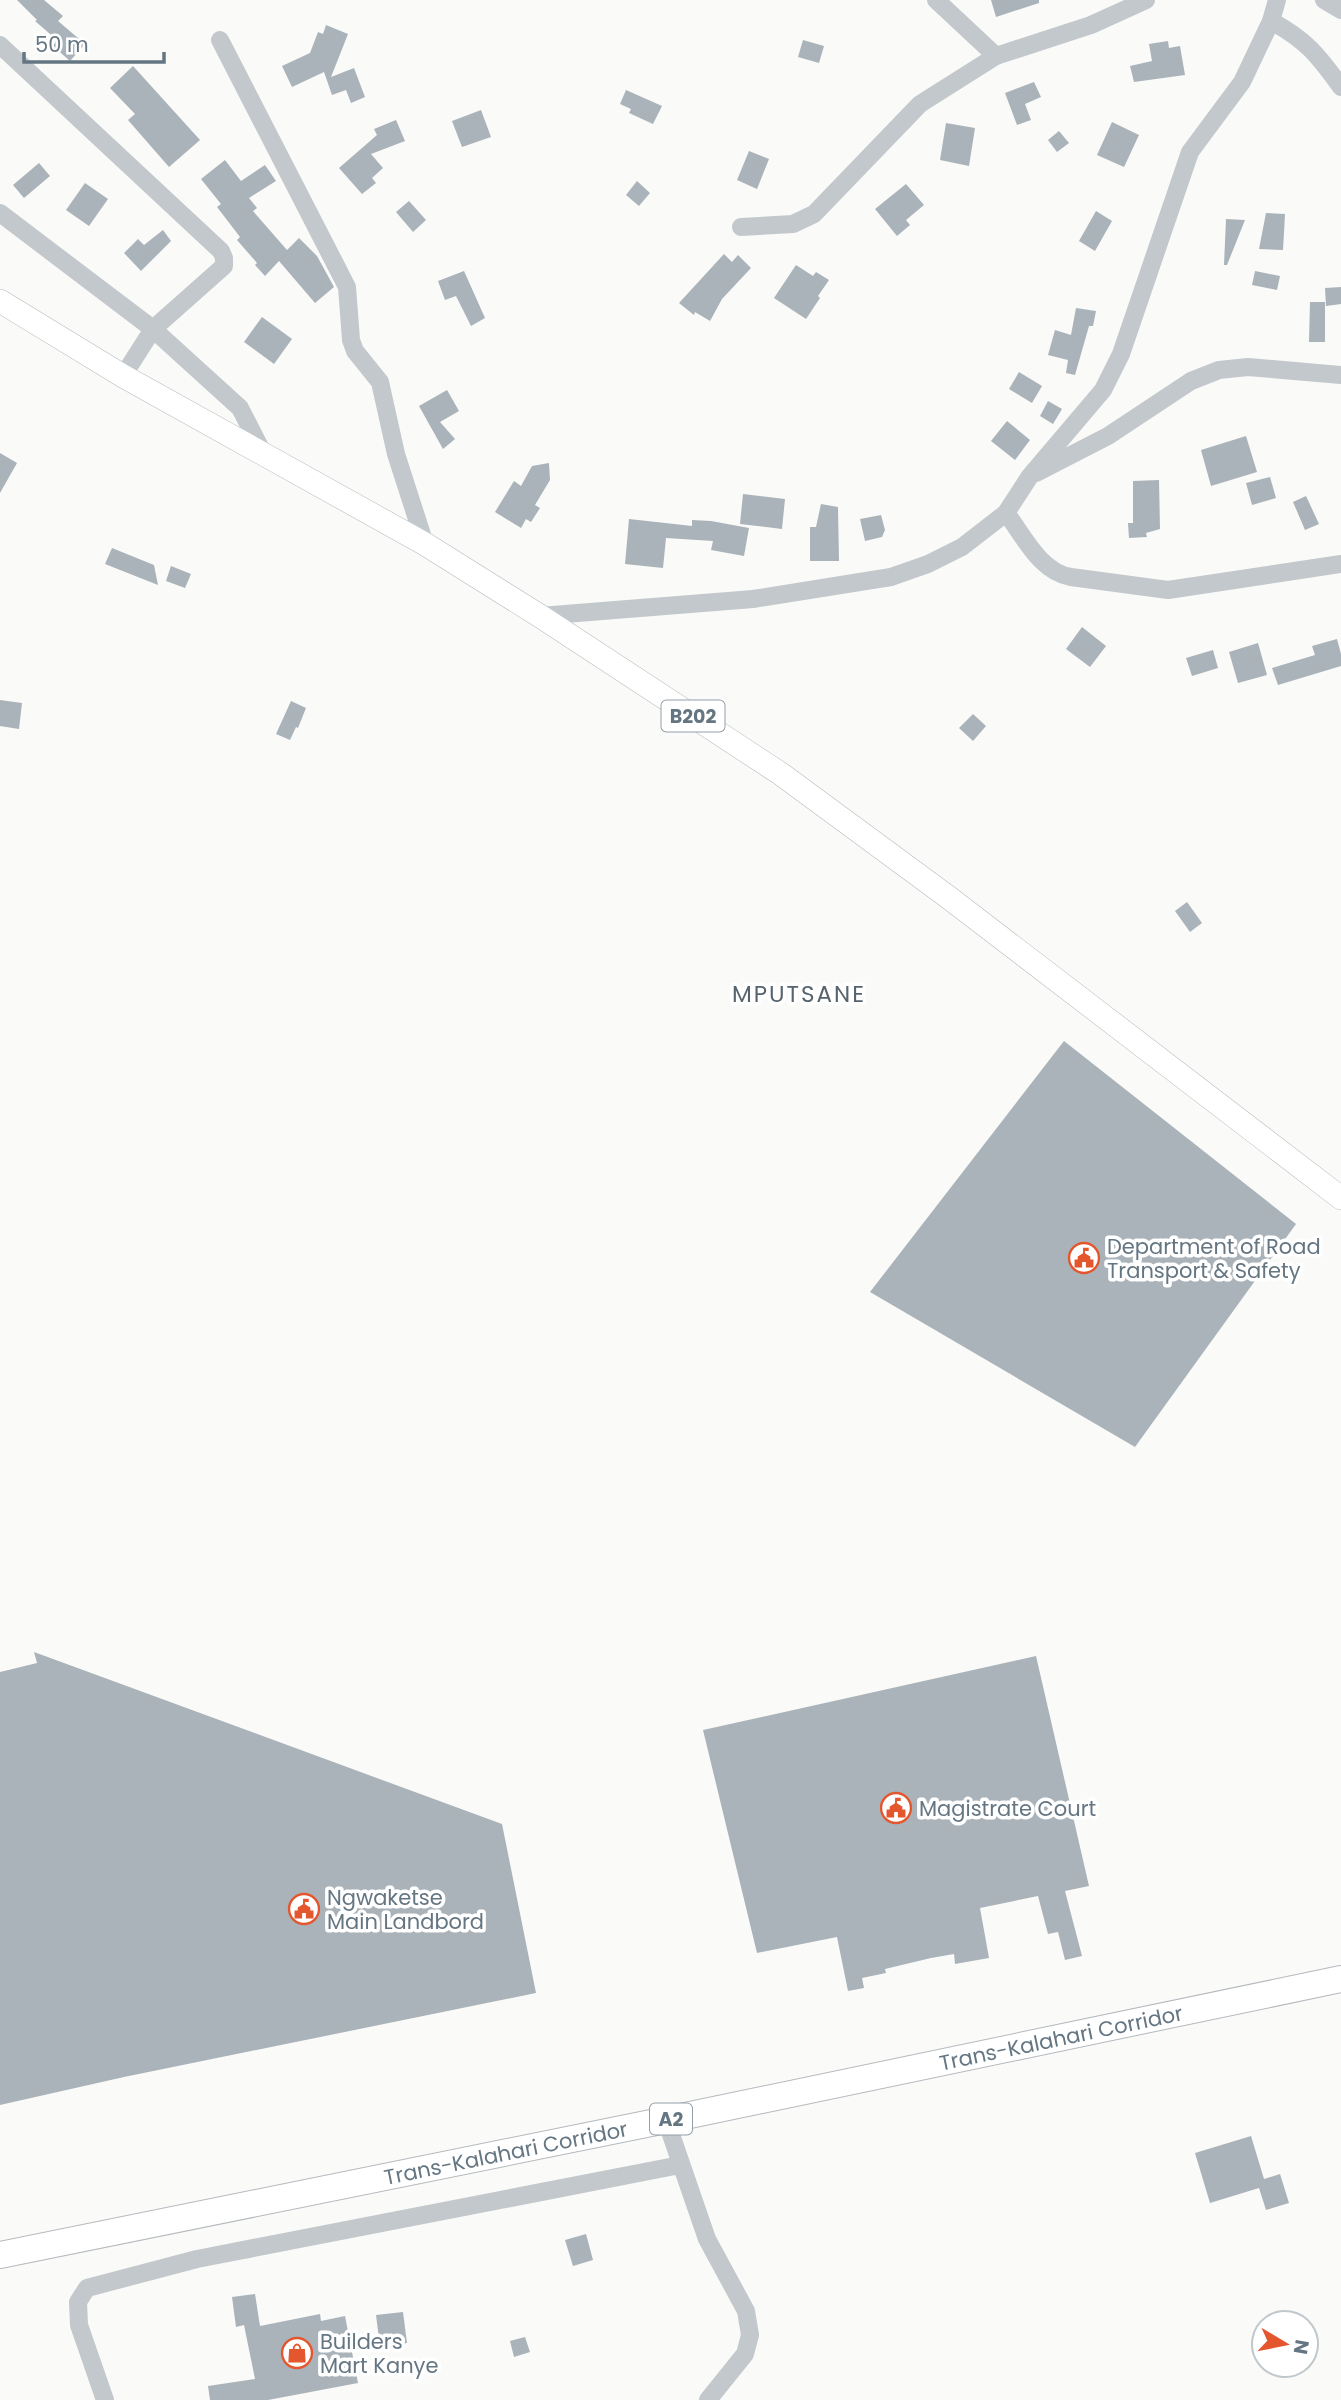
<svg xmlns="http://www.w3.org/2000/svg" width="1341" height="2400" viewBox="0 0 1341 2400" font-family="Poppins,sans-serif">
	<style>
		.building { fill: #aab3b9 }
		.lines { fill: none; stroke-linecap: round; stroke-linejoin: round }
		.major-casing { stroke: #b5babe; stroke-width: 24 }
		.highway-casing { stroke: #b4b9bd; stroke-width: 28 }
		.minor { stroke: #c3c8cc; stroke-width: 18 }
		.major { stroke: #fff; stroke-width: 23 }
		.highway { stroke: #fff; stroke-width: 26 }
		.labels { text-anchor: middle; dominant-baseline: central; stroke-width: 7; stroke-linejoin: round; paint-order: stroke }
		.shield { fill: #fff; stroke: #939fa8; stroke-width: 2 }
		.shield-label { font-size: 19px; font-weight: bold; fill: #657683 }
		.poi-label { font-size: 21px; fill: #657683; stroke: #fff; text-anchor: start }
		.street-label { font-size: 21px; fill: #657683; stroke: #fff }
		.neighbourhood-label { font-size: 23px; letter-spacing: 2px; fill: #57646e; stroke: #fff }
	</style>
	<rect width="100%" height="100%" fill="#fafaf8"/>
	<g class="building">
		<polygon points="17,0 44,0 63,16 58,21 85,44 70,61 53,46 57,40 35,21 37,20"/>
		<polygon points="991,0 1039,0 1039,3 996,17"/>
		<polygon points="326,25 348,34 331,77 354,68 365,97 351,103 346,90 332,95 324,72 292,87 282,66 310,53 318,32 323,34"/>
		<polygon points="803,40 824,46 819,63 798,57"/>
		<polygon points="1168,41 1169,48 1180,46 1185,75 1134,82 1130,66 1152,61 1149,44"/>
		<polygon points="133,66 200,140 169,167 128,120 135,114 110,88"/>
		<polygon points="1034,82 1041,97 1025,104 1031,120 1017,125 1005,93"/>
		<polygon points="626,90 662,106 653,124 629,113 631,109 620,104"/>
		<polygon points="481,110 491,137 462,147 452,121"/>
		<polygon points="396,120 405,141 371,154 383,168 372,178 376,183 362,194 339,168 377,135 374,129"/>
		<polygon points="1112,122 1139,135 1124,167 1097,155"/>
		<polygon points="946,123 975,128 969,166 940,160"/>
		<polygon points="1059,131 1069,143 1057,152 1048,140"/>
		<polygon points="749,151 769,159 757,189 737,180"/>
		<polygon points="225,160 241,181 265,165 276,181 249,198 257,208 253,211 287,250 299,238 317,256 334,287 315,303 279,261 265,276 255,265 257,263 237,240 240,237 217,207 221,204 201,179"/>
		<polygon points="39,163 50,176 24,198 13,185"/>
		<polygon points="637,181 650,193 639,206 626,195"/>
		<polygon points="85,183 108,199 89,226 66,210"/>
		<polygon points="906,184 924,205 906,220 910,225 897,236 875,209"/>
		<polygon points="409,201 426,220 413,232 396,212"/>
		<polygon points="1096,211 1112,221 1095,251 1079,241"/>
		<polygon points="1266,213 1285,214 1283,250 1259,249"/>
		<polygon points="1226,219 1245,220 1227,265 1224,265"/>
		<polygon points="163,230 171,241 141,271 124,253 138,239 144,245"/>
		<polygon points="724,254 732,262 738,255 751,268 722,299 710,321 695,312 694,315 679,303"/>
		<polygon points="796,265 813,276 816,272 829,280 818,296 820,298 806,319 774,298"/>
		<polygon points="464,271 485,318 471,326 456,296 445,300 438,281"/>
		<polygon points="1255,271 1280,276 1277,290 1252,285"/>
		<polygon points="1341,287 1341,304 1326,306 1325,288"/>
		<polygon points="1310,302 1325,302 1325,342 1309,342"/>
		<polygon points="1076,308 1096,311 1093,326 1089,326 1075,375 1066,373 1068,360 1048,355 1055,330 1071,335"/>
		<polygon points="262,317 292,339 274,364 244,342"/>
		<polygon points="1019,372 1042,386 1032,403 1009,389"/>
		<polygon points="447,390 459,411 440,422 455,439 443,449 419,406"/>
		<polygon points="1048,401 1062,409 1053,424 1040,416"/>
		<polygon points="1007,421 1030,440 1015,460 991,441"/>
		<polygon points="1246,436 1257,472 1211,486 1201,450"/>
		<polygon points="0,453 17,463 0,493"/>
		<polygon points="549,463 550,480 535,505 540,508 531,522 526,519 521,528 495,512 514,481 521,486 532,466"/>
		<polygon points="1270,477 1276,498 1252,505 1246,483"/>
		<polygon points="1159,480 1160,529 1146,533 1147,537 1129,538 1128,523 1133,523 1133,481"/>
		<polygon points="743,494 785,499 782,529 740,524"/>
		<polygon points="1306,496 1319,524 1305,530 1293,502"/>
		<polygon points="821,504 838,507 839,561 810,561 810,527 816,527"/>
		<polygon points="881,515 885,530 882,537 865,541 860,519"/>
		<polygon points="629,519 692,526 692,520 711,521 749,528 744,556 711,550 713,541 666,538 663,568 625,564"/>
		<polygon points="112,548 154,565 158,585 105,564"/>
		<polygon points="171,566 191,574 185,588 166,581"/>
		<polygon points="1082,627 1106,646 1090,667 1066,649"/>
		<polygon points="1337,639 1341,654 1341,666 1278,685 1272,668 1315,655 1312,646"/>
		<polygon points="1258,643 1267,675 1238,683 1229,652"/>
		<polygon points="1213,650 1218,668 1192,676 1186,658"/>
		<polygon points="0,700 22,703 19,729 0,726"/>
		<polygon points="291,701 306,708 298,728 296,727 290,740 276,734"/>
		<polygon points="973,714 986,726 973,741 959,728"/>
		<polygon points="1187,902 1202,923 1190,932 1175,911"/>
		<polygon points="1064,1041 1296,1224 1135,1447 870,1292"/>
		<polygon points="34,1652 502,1824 536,1993 124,2077 0,2105 0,1672 37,1663"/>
		<polygon points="1036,1656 1089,1886 1065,1891 1082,1956 1065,1960 1058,1932 1048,1934 1038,1896 980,1908 989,1958 955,1964 954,1954 931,1958 885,1969 886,1973 862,1978 864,1988 848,1991 837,1937 757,1953 703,1730"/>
		<polygon points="1251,2136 1264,2179 1280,2174 1289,2203 1266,2210 1259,2188 1210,2203 1195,2153"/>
		<polygon points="586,2234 593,2260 573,2266 565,2240"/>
		<polygon points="255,2294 260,2326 320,2314 321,2321 345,2316 358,2383 268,2400 210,2400 208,2386 255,2379 244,2325 236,2327 232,2297"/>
		<polygon points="403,2312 407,2343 380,2347 376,2315"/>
		<polygon points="525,2337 530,2352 514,2357 510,2341"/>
	</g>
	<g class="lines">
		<g class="major-casing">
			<polyline id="major" points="0,301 123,376 425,544 540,616 781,774 948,897 1341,1198"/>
		</g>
		<g class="highway-casing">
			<g id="highway">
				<path id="s1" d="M 0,2255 L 666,2120 L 1341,1979"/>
			</g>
		</g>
		<g class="minor">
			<polyline points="936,0 996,56"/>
			<polyline points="1324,0 1341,10"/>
			<path d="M 1271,21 C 1306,40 1318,55 1341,87"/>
			<polyline points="220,40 347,287 351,340 355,351 380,382 396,454 425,544"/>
			<polyline points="0,45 221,251 224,258 224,266 153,329 123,376"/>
			<polyline points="0,213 153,329 240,408 263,453"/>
			<polyline points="741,227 793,224 814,214 920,104 996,56 1091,25 1146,0"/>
			<polyline points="1036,473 1108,436 1191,381 1219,370 1248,367 1341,375"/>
			<path d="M 1006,513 C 1024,536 1040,572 1071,577 L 1168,590 L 1341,564"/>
			<polyline points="540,616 753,599 891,577 928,564 962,547 1006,513 1030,476 1103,390 1121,354 1190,152 1242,82 1271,21 1277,0"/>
			<polyline points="666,2120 707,2239 746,2311 750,2335 745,2354 708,2400"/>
			<polyline points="105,2400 79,2325 78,2302 87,2288 197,2259 680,2165"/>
		</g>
		<use href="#major" class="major"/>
		<use href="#highway" class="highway"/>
	</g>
	<defs>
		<g id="civic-ring" transform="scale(1.575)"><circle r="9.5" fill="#fff" stroke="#e4572e" stroke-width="1.5"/><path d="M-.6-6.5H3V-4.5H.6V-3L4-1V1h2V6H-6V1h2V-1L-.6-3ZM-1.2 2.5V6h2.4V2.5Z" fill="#e4572e"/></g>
		<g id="shop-ring" transform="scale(1.575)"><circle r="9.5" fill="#fff" stroke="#e4572e" stroke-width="1.5"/><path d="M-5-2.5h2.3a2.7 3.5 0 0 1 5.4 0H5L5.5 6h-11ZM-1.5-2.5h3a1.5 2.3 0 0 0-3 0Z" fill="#e4572e"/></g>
	</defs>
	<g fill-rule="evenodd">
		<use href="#civic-ring" x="1084" y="1258"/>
		<use href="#civic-ring" x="896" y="1808"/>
		<use href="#civic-ring" x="304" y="1909"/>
		<use href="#shop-ring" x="297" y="2353"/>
	</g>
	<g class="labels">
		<g class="shield">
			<rect x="661.5" y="700.5" width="63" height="31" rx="5"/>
			<rect x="650" y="2103.5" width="42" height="31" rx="5"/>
		</g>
		<g class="shield-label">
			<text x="693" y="716">B202</text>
			<text x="671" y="2119">A2</text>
		</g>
		<g class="poi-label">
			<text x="1107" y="1246">Department of Road<tspan x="1107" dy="24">Transport &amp; Safety</tspan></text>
			<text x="919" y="1808">Magistrate Court</text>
			<text x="327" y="1897">Ngwaketse<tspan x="327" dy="24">Main Landbord</tspan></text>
			<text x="320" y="2341">Builders<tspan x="320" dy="24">Mart Kanye</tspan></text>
		</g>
		<g class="street-label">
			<text stroke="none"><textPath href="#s1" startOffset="1083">Trans-Kalahari Corridor</textPath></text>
			<text stroke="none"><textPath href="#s1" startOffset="516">Trans-Kalahari Corridor</textPath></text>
		</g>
		<g class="neighbourhood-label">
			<text x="799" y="994">MPUTSANE</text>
		</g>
	</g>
	<g transform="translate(1285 2344) rotate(100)"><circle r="33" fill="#ffffff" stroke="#c1c8cd" stroke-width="2"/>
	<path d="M0-5L12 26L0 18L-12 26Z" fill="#e4572e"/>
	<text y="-10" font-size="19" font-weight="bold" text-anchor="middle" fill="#657683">N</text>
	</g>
	<path d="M24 52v10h140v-10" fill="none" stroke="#657683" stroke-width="3.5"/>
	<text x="35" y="52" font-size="21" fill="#657683" stroke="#ffffff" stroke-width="5" paint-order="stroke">50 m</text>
</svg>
